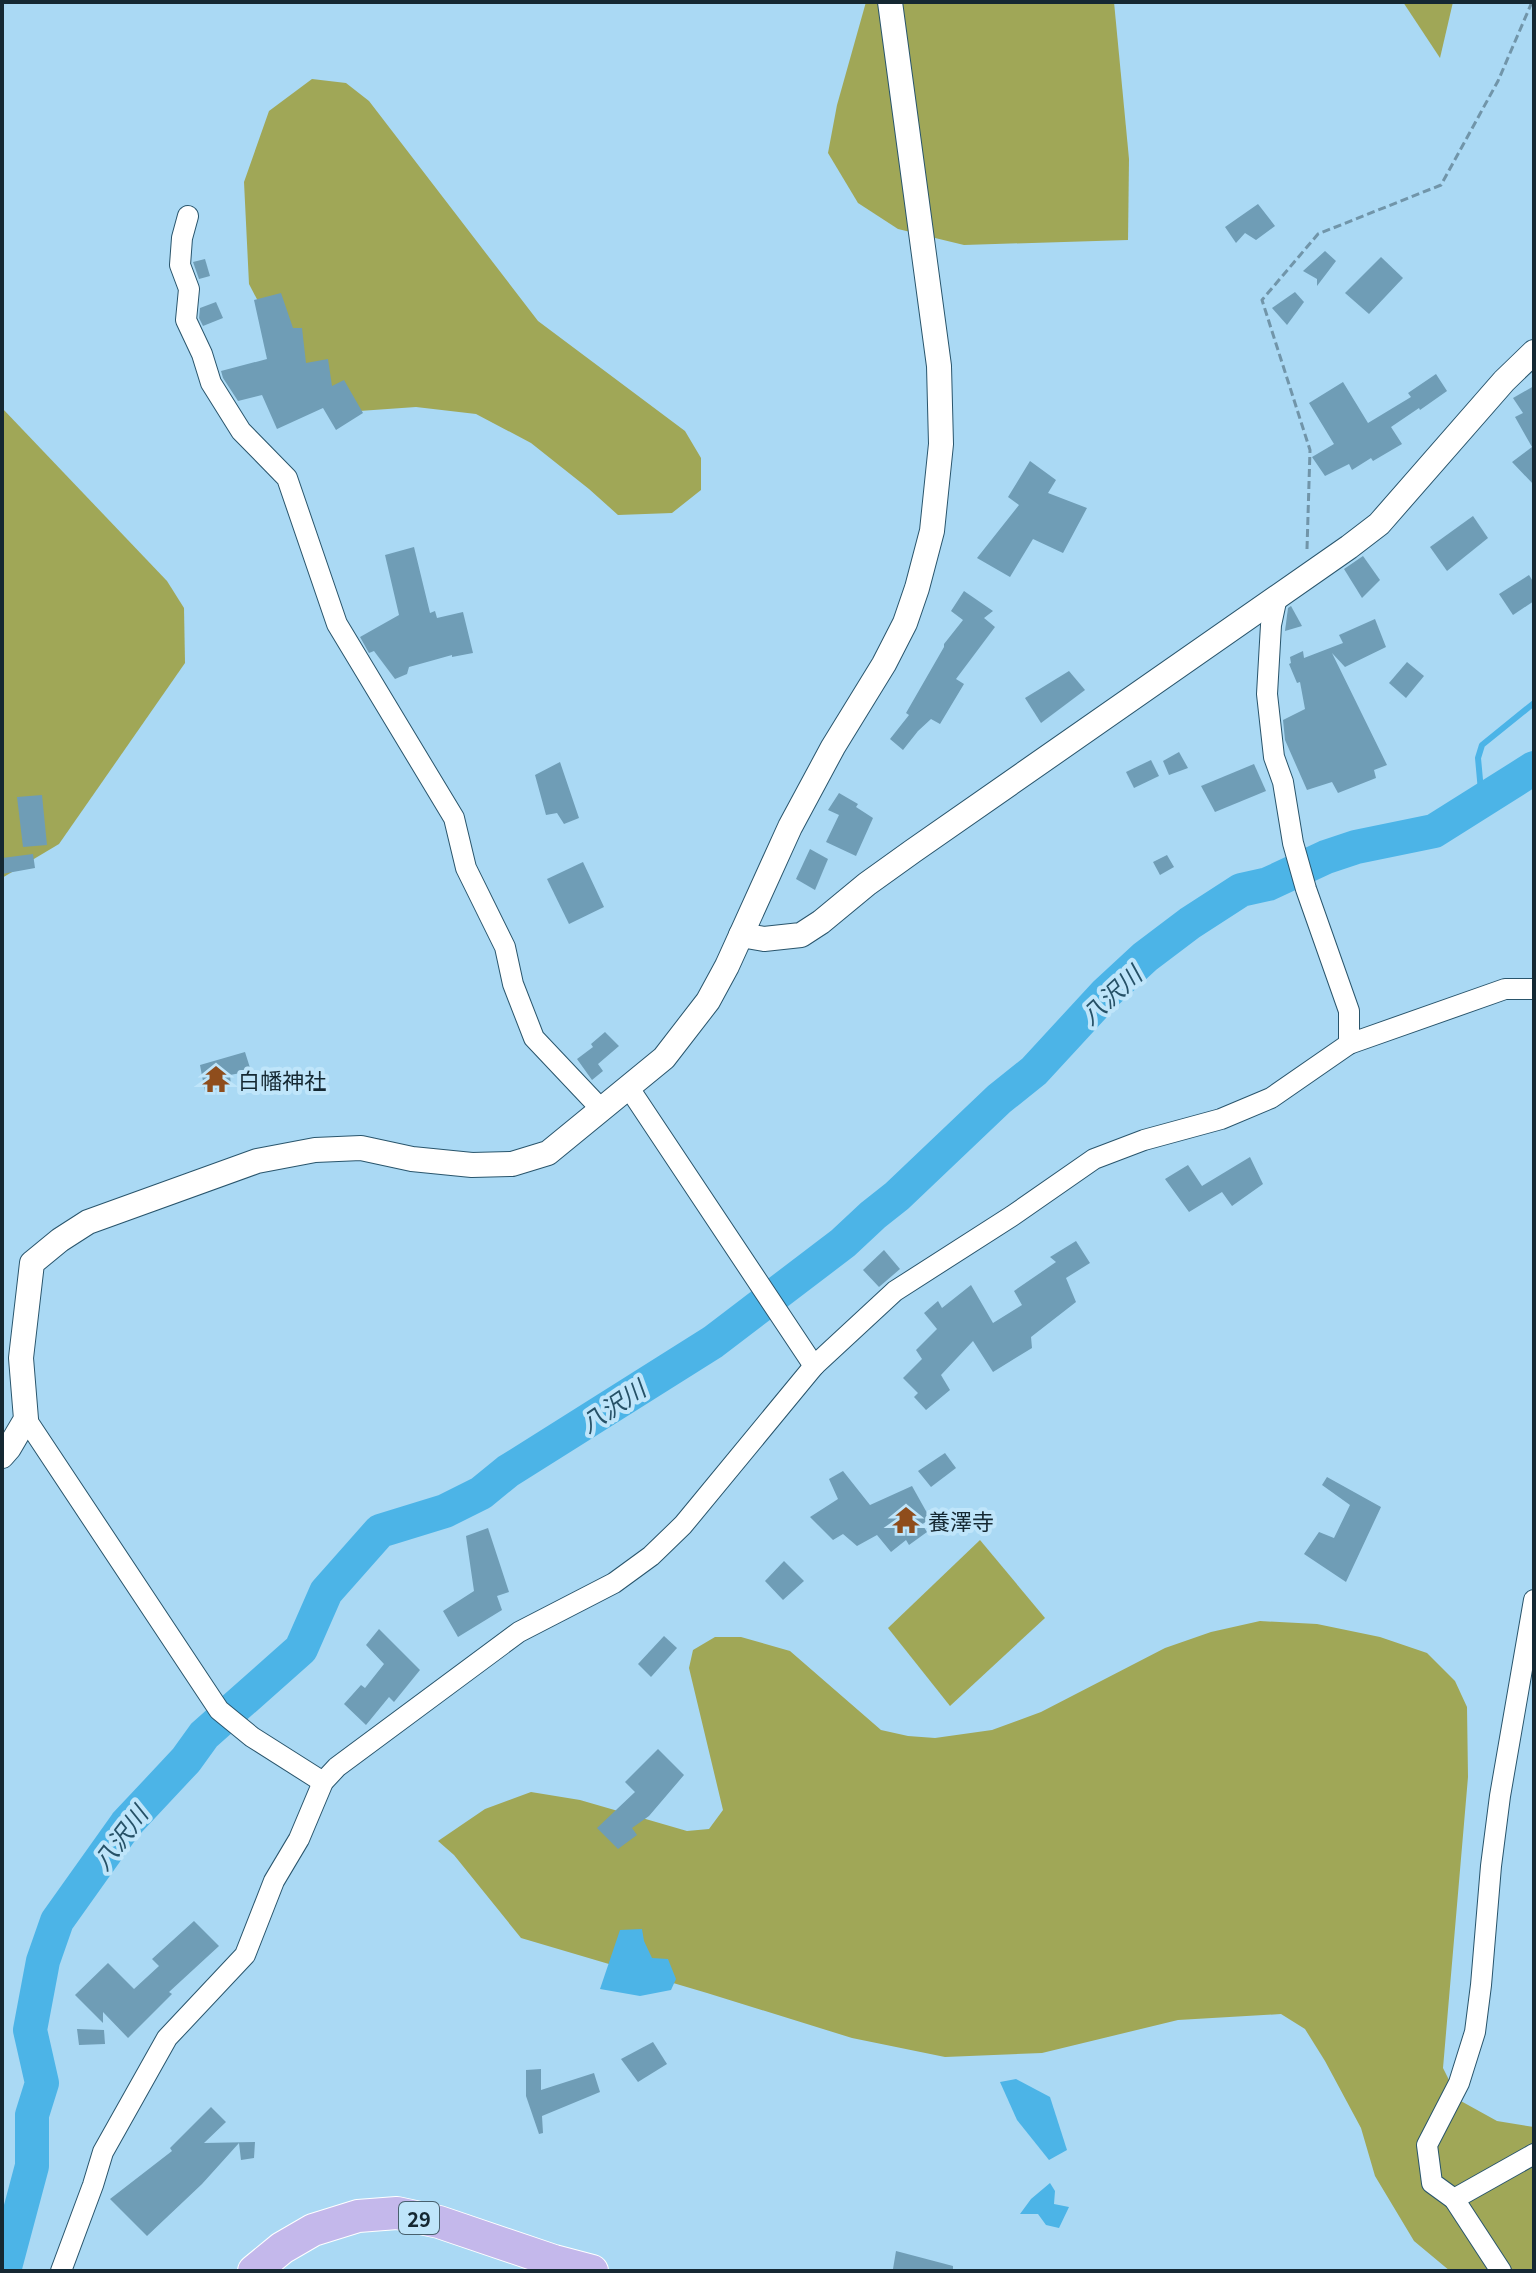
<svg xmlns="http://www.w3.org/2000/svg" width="1536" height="2273" viewBox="0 0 1536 2273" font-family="Georgia,'Noto Sans JP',serif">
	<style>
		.green { fill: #a0a757 }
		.water { fill: #4cb4e7 }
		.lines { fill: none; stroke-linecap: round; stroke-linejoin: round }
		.stream { stroke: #4cb4e7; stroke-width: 6 }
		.river { stroke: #4cb4e7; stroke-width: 34 }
		.building { fill: #6f9db6 }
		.minor-casing { stroke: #29556c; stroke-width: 22 }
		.tertiary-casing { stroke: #29556c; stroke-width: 26 }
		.primary-casing { stroke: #fff; stroke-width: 34 }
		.path { stroke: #7195a9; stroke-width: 3; stroke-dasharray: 8 4; stroke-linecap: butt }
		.minor { stroke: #fff; stroke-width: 20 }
		.tertiary { stroke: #fff; stroke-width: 24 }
		.primary { stroke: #c4b8eb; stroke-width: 32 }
		.labels { text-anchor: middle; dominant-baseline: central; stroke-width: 8; stroke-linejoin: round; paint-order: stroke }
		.shield { fill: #bfe5fa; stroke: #48616e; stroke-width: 2 }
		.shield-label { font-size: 20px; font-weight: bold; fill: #152832 }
		.poi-label { font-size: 22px; fill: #152832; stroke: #bfe5fa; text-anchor: start }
		.water-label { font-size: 24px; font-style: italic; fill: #265167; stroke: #bfe5fa }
	</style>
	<rect width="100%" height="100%" fill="#aad9f4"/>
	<g class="green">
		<polygon points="866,2 1114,2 1129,159 1128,240 964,245 898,229 858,203 828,153 837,105"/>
		<polygon points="1403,2 1453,2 1440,58"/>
		<polygon points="312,79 346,83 369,101 538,321 685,431 701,458 701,490 672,513 618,515 589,489 531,443 476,414 416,407 345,412 286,355 249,284 244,182 269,111"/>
		<polygon points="2,408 167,581 184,608 185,663 59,844 2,878"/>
		<polygon points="980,1540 1045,1618 950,1706 888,1628"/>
		<polygon points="1260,1621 1317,1624 1380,1637 1427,1653 1455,1681 1467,1707 1468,1777 1443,2068 1459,2100 1497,2121 1534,2127 1534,2271 1450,2271 1414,2241 1375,2176 1361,2128 1325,2061 1305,2029 1281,2014 1178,2020 1042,2053 945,2057 852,2038 707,1993 521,1938 454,1855 438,1841 485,1809 531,1792 580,1800 687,1831 709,1829 723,1810 689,1668 693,1650 715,1637 741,1637 790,1651 881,1730 908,1736 935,1738 992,1730 1041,1712 1165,1648 1211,1632"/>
	</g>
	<g class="water">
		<polygon points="642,1929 644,1941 652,1958 668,1959 676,1979 671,1990 640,1996 600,1989 620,1930"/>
		<polygon points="1016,2079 1050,2097 1067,2150 1049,2160 1017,2120 1000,2082"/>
		<polygon points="1050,2183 1055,2191 1054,2204 1069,2207 1059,2228 1046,2225 1038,2214 1020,2214 1031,2199"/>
	</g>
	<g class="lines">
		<polyline class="stream" points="1482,802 1478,758 1482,745 1534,703"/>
		<polyline class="river" points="4,2271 32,2166 32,2115 42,2083 30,2030 43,1961 57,1921 126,1824 186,1760 204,1735 301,1649 326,1592 380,1531 445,1511 481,1493 508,1471 713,1342 843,1243 873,1215 897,1196 999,1099 1034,1071 1105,994 1145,957 1190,923 1241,890 1268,884 1326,857 1356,847 1434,831 1534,768"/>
	</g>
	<g class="building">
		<polygon points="1258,204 1275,226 1256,240 1245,233 1236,243 1225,227"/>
		<polygon points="1325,251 1336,261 1317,286 1317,279 1303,271"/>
		<polygon points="1381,257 1403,278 1369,314 1345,293"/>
		<polygon points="205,259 210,276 199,279 193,262"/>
		<polygon points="1295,292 1304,302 1287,325 1272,308"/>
		<polygon points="281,293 293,328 302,328 306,363 328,359 332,386 344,380 363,413 336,430 323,408 277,429 262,395 238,401 223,378 221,371 267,359 254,300"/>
		<polygon points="216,302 223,318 203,326 199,318 200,308"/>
		<polygon points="1436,374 1447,391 1420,410 1419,408 1391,427 1402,444 1373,461 1371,458 1352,470 1349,464 1325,476 1312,457 1334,444 1309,403 1343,382 1368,423 1411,397 1408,393"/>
		<polygon points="1534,386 1534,485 1512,462 1532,447 1515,417 1523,413 1513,398"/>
		<polygon points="1030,461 1056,480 1048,493 1087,508 1063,553 1033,539 1010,577 977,558 1019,505 1008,497"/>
		<polygon points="1473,516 1488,538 1447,571 1430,547"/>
		<polygon points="414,547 430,613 435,611 437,618 463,612 473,653 452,657 452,655 409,667 407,674 395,679 374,651 369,653 360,637 399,615 385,555"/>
		<polygon points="1363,556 1380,580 1362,598 1344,569"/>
		<polygon points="1529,575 1534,583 1534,601 1513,615 1499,594"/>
		<polygon points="964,591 993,611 984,618 995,627 956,679 964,684 940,724 931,719 918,731 903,750 890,739 909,715 906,713 944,647 944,644 963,620 951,611"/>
		<polygon points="1291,606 1302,626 1285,631 1288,608"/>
		<polygon points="1375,619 1386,647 1345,667 1332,653 1387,765 1374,770 1376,778 1338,793 1332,782 1307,790 1285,740 1283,720 1305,709 1300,682 1297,683 1289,664 1291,663 1290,657 1303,651 1304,658 1343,643 1339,635"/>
		<polygon points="1407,662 1424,676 1406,698 1389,683"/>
		<polygon points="1069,671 1085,690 1041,723 1025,698"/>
		<polygon points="1179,752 1188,768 1169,775 1163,761"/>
		<polygon points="1151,760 1159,776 1134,788 1126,772"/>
		<polygon points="560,762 579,818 564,824 557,813 546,815 535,775"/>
		<polygon points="1254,764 1266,791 1215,812 1201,786"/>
		<polygon points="839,793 858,804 856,807 873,818 856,856 826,842 839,815 828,810"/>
		<polygon points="42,795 47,845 23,847 17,797"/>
		<polygon points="810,849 828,859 815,890 796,879"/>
		<polygon points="33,854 35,868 2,874 2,858"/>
		<polygon points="1167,855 1174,867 1160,875 1153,862"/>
		<polygon points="583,862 604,907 569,924 547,879"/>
		<polygon points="605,1032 619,1046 598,1064 603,1071 592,1080 577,1059 593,1047 591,1044"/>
		<polygon points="245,1052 251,1071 230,1075 231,1086 205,1092 200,1065"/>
		<polygon points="1250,1157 1263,1184 1232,1206 1222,1192 1189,1212 1165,1179 1188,1165 1202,1186"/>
		<polygon points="1076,1241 1090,1263 1066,1278 1076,1302 1031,1337 1032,1348 993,1372 973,1341 941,1375 950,1390 926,1410 914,1397 918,1393 903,1378 922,1359 916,1350 937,1329 924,1313 938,1301 942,1308 971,1285 993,1323 1022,1305 1014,1291 1056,1262 1050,1257"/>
		<polygon points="884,1250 900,1269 879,1287 863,1270"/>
		<polygon points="945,1453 956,1468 931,1487 918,1471"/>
		<polygon points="843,1471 870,1505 912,1486 931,1520 922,1524 927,1532 909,1545 906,1540 891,1552 877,1535 857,1546 843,1534 833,1540 810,1517 838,1499 829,1479"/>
		<polygon points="1327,1477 1381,1507 1346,1582 1304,1554 1319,1532 1334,1538 1350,1505 1322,1485"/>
		<polygon points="488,1528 509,1592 497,1596 502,1610 458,1637 443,1611 474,1591 466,1536"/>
		<polygon points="784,1561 804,1581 783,1600 765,1581"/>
		<polygon points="379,1629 420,1670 394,1702 389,1697 366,1725 344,1704 361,1685 365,1688 384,1664 366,1645"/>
		<polygon points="664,1636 677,1648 651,1677 638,1664"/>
		<polygon points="658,1749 684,1775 649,1816 632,1828 637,1835 618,1849 597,1828 635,1792 625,1782"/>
		<polygon points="194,1921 219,1946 169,1992 172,1994 128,2038 103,2012 103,2023 75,1995 108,1963 134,1989 159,1966 152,1959"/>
		<polygon points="77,2029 104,2030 105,2044 79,2045"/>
		<polygon points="653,2042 667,2064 638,2082 621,2059"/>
		<polygon points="541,2069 541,2090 594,2073 600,2092 542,2116 543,2133 539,2134 526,2096 526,2070"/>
		<polygon points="211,2107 226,2122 204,2143 255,2142 254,2158 241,2160 239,2143 202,2184 147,2236 110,2199 172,2151 170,2148"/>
		<polygon points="896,2251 953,2266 953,2271 903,2271 893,2269"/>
	</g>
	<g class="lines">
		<g class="minor-casing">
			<g id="minor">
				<polyline points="188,216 182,238 180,265 189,289 186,320 202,354 211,383 241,431 287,478 337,624 454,818 466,868 505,947 513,984 534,1038 602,1110"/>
				<polyline points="1277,597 1271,625 1267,694 1274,757 1283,782 1293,843 1306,889 1349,1011 1349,1044"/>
				<polyline points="629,1088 814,1366"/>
				<polyline points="26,1419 219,1710 252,1737 323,1782"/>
				<polyline points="1454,2199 1534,2154"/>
				<polyline points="61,2271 93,2185 103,2152 167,2038 245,1955 274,1881 299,1839 323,1782 337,1767 519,1632 614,1583 651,1556 683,1525 814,1366 895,1291 1012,1216 1094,1159 1144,1140 1221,1119 1271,1098 1349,1044 1505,989 1534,989"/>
				<polyline points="1501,2271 1454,2199 1432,2183 1427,2145 1459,2083 1475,2032 1481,1985 1491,1866 1500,1796 1534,1600"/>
			</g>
		</g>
		<g class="tertiary-casing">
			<g id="tertiary">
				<polyline points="741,935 764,939 801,935 821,922 867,884 913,851 1349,547 1379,524 1504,381 1534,352"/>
				<polyline points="2,1456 9,1448 26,1419 21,1358 32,1263 60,1240 88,1222 257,1161 315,1150 361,1148 412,1159 472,1165 512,1164 548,1153 664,1058 708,1001 727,966 790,827 833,747 884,664 905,623 917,588 932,531 941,444 939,366 890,2"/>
			</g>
		</g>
		<g class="primary-casing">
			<polyline id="primary" points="254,2271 282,2248 313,2230 358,2216 397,2213 439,2222 554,2261 592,2271"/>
		</g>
		<polyline class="path" points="1307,549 1310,450 1262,300 1318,234 1441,185 1498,81 1532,2"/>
		<use href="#minor" class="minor"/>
		<use href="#tertiary" class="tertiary"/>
		<use href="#primary" class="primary"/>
	</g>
	<defs>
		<g id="temple-bare" transform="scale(2.16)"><path d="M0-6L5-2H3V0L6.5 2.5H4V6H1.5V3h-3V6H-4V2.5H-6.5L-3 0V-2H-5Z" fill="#8f4d1c" stroke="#bfe5fa" stroke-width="2.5" paint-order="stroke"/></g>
	</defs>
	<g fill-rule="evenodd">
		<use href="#temple-bare" x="216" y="1079"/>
		<use href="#temple-bare" x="906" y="1520"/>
	</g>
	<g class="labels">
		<rect class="shield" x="399" y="2202" width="40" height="32" rx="6"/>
		<g class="shield-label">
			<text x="419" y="2218">29</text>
		</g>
		<g class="poi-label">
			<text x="238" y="1079">白幡神社</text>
			<text x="928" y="1520">養澤寺</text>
		</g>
		<g class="water-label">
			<text transform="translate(1110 994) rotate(-43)">八沢川</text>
			<text transform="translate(612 1405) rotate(-34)">八沢川</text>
			<text transform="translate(119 1837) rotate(-53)">八沢川</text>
		</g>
	</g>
	<rect width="1536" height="2273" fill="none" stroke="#152832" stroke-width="8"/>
</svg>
